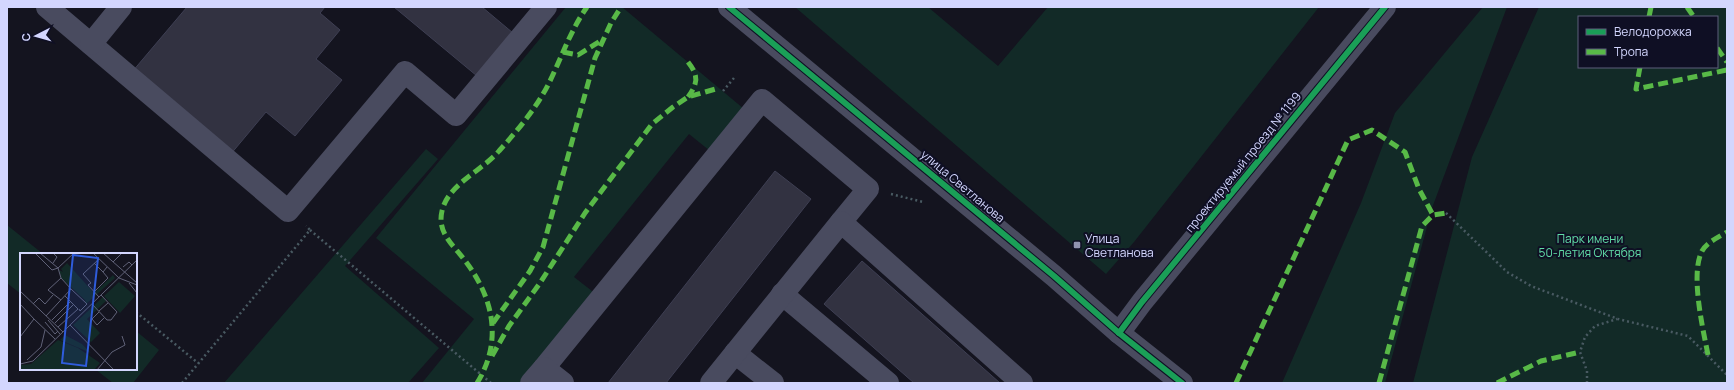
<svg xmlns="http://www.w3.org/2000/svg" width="1734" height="390" viewBox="0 0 1734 390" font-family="Manrope,sans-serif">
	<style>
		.green { fill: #122a27; fill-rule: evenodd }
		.building { fill: #323241; stroke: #3e3f53 }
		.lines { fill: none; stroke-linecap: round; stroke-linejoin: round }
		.path { stroke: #495a62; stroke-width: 2.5; stroke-dasharray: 2 3; stroke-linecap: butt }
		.minor { stroke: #494b5f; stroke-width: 22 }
		.quiet { stroke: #58b947; stroke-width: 5; stroke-dasharray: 10 5; stroke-linecap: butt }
		.cycleway-casing { stroke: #0f0f24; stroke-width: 8 }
		.cycleway { stroke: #1a9f57; stroke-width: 6 }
		.poi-dot { fill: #9092b0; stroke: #0f0f24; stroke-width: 1.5 }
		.labels { text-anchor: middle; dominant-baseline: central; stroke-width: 4; stroke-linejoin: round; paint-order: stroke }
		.street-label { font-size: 12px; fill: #d3d6fe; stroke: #0f0f24 }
		.poi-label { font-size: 12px; fill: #d3d6fe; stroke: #0f0f24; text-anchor: start }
		.park-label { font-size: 12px; fill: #61dca7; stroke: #0f0f24 }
		.inset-road { fill: none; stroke: #606278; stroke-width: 1 }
		.view { fill: #2f5cdc; fill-opacity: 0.15; stroke: #2f5cdc; stroke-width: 2 }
		.inset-edge { fill: none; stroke: #d3d6fe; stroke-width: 2 }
	</style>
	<rect width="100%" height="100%" fill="#14141f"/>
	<g class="green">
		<polygon points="566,7 622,7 750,114 715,155 689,134 574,277 601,298 531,383 422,383 474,319 376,238"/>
		<polygon points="795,7 928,7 998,66 1048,7 1319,7 1134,242 1106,274"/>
		<polygon points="1483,7 1507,7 1432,208 1385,383 1282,383 1361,203 1395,113"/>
		<path d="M 1539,7 L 1727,7 L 1727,383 L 1413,383 L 1472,157 ZM 1579,17 L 1717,17 L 1717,67 L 1579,67 Z"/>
		<polygon points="426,149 438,159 345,266 439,348 408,383 224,383"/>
		<polygon points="7,225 43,254 21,254 21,294 7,283"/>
		<polygon points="136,331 159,350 133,383 113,383 95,369 136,369"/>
	</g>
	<g class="building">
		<polygon points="187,7 325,7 320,13 340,30 316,59 342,80 295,136 266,112 230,155 132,72"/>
		<polygon points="394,7 482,7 513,33 477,76"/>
		<polygon points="775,171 811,199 666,383 608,383"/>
		<polygon points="862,261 1000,383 914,383 824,304"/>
	</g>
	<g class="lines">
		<g class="path">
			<polyline points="723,91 734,78"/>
			<polyline points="891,194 923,202"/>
			<polyline points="1446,213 1507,272 1531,286 1618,319 1688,336 1727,375"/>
			<polyline points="310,230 491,383"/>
			<polyline points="136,312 198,363"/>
			<polyline points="182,383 310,230 306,226"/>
			<polyline points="1587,383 1587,371 1580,352 1585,337 1595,326 1617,319"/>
		</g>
		<g class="minor">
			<polyline points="47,7 288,211 405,72 456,115 546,7"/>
			<polyline points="729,7 1054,276 1119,333 1182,383"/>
			<polyline points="91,44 121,7"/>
			<polyline points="782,294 888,383"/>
			<polyline points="1119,333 1142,302 1385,7"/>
			<polyline points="735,353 773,383"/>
			<polyline points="544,368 762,100 868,189 841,222"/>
			<polyline points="531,383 544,368 563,383"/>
			<polyline points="711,383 841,222 1022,383"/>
		</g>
		<g class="quiet">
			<polyline points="1687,7 1694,17"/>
			<polyline points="1649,17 1651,7"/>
			<polyline points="1717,48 1727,62"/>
			<polyline points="563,52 578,55 602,40"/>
			<path d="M 688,62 C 699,76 698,83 688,97"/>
			<polyline points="1640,67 1636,89 1727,70"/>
			<polyline points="493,323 530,271 543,247 595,58 611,23 621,7"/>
			<path d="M 1708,355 C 1703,329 1690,274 1702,251 C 1707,242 1719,237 1727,232"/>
			<polyline points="492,356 509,326 540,283 585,213 652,124 673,107 688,97 719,88"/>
			<path d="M 477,383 C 503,341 494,297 463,258 C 452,244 437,232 442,211 C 448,184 482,171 499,151 C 517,131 535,110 548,85 C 561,59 570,31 587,7"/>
			<polyline points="1236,383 1348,140 1372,130 1405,152 1419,189 1433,215"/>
			<polyline points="1379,383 1422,226 1433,215 1446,213"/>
			<polyline points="1497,383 1541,361 1580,352"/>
		</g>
		<g class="cycleway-casing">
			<g id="cycleway">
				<polyline points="729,7 1054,276 1119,333 1182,383"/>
				<polyline points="1119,333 1142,302 1385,7"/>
			</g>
		</g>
		<use href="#cycleway" class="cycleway"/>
	</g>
	<rect class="poi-dot" x="1073" y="241" width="8" height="8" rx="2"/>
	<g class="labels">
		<g class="street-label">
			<text transform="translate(1243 162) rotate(-51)">проектируемый проезд № 1199</text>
			<text transform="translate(963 186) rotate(40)">улица Светланова</text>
		</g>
		<g class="poi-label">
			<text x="1085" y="238">Улица<tspan x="1085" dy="14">Светланова</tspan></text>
		</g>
		<g class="park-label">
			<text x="1590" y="238">Парк имени<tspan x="1590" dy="14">50-летия Октября</tspan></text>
		</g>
	</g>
	<g transform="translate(20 253)">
		<rect width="117" height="117" fill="#14141f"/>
		<path d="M 47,10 L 74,40 L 93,22 L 95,25 L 66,51 L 65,47 L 41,25 L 39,17 L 43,19 L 41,16 ZM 99,29 L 115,43 L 100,60 L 84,43 ZM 83,44 L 86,48 L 67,66 L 80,80 L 71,89 L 53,72 ZM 45,82 L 62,91 L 71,100 L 40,87 ZM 38,87 L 58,95 L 80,110 L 74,117 L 0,117 L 1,112 L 11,111 Z" fill="#122a27"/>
		<path class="inset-road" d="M 15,0 L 32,17 L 38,15 L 20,0M 73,0 L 99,25 L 117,32M 83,0 L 117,30M 79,6 L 63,21 L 71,30 L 68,32 L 79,44M 93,9 L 102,0M 33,10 L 37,4 L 33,0M 74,10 L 83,19 L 87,14M 103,14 L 109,9 L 112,12M 41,25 L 28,37 L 41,47M 109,30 L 117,40M 51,36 L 67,51 L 60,58 L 59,56M 0,38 L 43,79M 74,39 L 88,25 L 83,19M 0,51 L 14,66 L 0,84M 13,51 L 19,45 L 25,51 L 33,42M 72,51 L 87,67 L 91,67 L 97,59 L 81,42M 79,58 L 88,50M 79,59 L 72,66 L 77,72 L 84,65M 26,63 L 51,36 L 41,25 L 38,15 L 54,0M 14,66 L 35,86M 28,67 L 40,81M 32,67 L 51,48M 25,69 L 35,81 L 38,78M 35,70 L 54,51M 50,72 L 94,117M 38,74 L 58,56 L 45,43M 7,107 L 21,94 L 25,77M 0,111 L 13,108 L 117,7M 77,117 L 92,99 L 105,92 L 102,83"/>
		<path class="view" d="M 53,2 L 78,5 L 66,113 L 42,110 Z"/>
		<rect width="117" height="117" class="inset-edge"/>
	</g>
	<rect width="1734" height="390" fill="none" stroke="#d3d6fe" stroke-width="16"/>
	<rect x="1578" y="16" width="140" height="52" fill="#0f0f24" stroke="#5d5f7b"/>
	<rect x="1586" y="29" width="20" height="6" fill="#1a9f57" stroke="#5d5f7b"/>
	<text x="1614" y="36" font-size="12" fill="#d3d6fe">Велодорожка</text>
	<rect x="1586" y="49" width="20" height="6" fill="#58b947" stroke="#5d5f7b"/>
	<text x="1614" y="56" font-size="12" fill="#d3d6fe">Тропа</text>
	<g transform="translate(36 36) rotate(264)" stroke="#0f0f24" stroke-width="3" paint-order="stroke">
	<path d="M0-3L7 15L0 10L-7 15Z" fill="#d3d6fe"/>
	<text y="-6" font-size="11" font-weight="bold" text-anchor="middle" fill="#d3d6fe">С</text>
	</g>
</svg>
